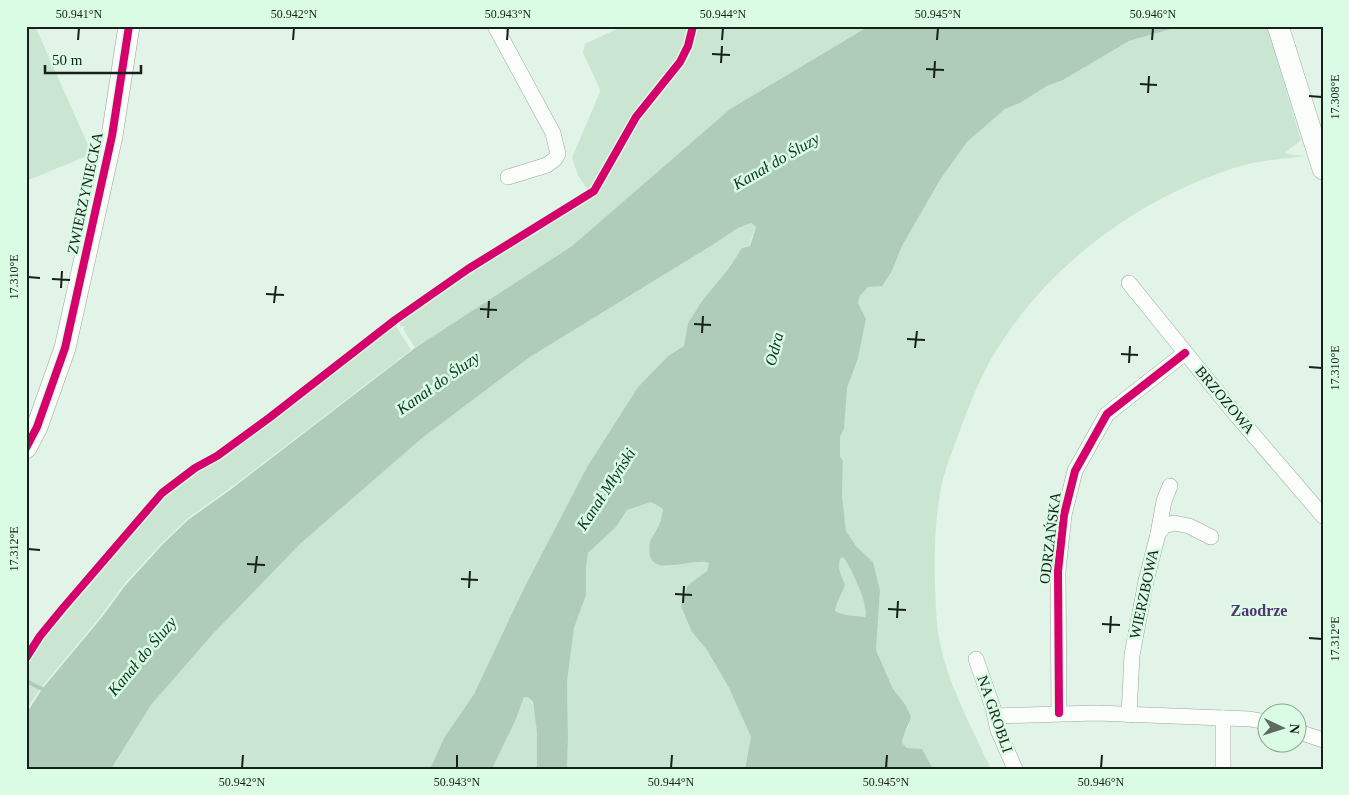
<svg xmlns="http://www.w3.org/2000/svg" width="1349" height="795" viewBox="0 0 1349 795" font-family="'Times New Roman',serif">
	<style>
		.green { fill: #cae6d3 }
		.water { fill: #aeccb8; fill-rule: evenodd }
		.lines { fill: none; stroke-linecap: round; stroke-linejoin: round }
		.stream { stroke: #aeccb8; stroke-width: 4 }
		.street-casing { stroke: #99a79e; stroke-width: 16 }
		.secondary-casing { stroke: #99a79e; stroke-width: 22 }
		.street { stroke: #fbfdfb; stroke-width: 15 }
		.secondary { stroke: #fbfdfb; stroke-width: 21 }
		.cycleway-casing { stroke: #dafbe4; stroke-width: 11 }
		.cycleway { stroke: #d6006c; stroke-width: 8 }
		.ticks { fill: none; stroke: #152119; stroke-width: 2 }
		.labels { text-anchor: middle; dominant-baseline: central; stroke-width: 5; stroke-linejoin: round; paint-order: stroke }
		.street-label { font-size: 15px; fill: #152119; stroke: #dafbe4 }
		.water-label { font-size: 16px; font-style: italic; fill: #04331c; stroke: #dafbe4 }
		.neighbourhood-label { font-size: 16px; font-weight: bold; fill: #51346e; stroke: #dafbe4 }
		.neatline { fill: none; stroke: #152119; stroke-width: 2 }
		.ticks-label { font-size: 12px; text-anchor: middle; fill: #152119 }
	</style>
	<rect width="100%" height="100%" fill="#e2f3e7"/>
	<g class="green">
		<polygon points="26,26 35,26 92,154 26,181"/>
		<polygon points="623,26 690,26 683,53 636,115 594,188 589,192 578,175 572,158 600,92 599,87 583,53 585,44"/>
		<polygon points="695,26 869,26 730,109 572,246 415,348 403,329 405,327 404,326 401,327 398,321 445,287 595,191 640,116 685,58"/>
		<path d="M 1199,26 L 1267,26 L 1301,140 L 1285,153 L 1293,155 L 1306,156 C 1283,159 1259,160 1237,167 C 1136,199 1043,268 990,361 C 979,381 970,403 962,425 C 955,444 947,463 942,483 C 935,516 934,552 935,586 C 936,606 936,627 941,647 C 949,686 974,732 991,769 L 933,769 L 922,749 L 907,748 L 902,743 L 903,734 L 909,726 L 905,704 L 893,689 L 876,650 L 880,590 L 873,562 L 856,546 L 846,531 L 842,495 L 843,461 L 840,456 L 840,437 L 844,429 L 846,388 L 858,358 L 866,319 L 858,303 L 860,296 L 868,287 L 892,271 L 902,246 L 940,180 L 967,142 L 1005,109 L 1020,103 L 1047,86 L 1063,80 L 1129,41 L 1171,29 Z"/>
		<polygon points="751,223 756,226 749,246 742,248 729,268 702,301 688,323 684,347 668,356 638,387 587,467 523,590 474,694 444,738 430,769 111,769 151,705 212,635 300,544 421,439 530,357 714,244 738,228"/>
		<polygon points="394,323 411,350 229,489 188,518 162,543 125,583 101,616 40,689 26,711 26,662 38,645 67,609 163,498 192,475 228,452"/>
		<path d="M 651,502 L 663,509 C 662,521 657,530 651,540 L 665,567 L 703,561 L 709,563 L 707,571 L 688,585 L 692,632 L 707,650 L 729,688 L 751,737 L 745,769 L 567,769 L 568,738 L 567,682 L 574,628 L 586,595 L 586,569 L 588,553 L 616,527 L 627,510 Z"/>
		<path d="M 843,557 C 852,568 869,604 865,617 C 852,615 849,617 835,611 L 835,603 L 842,594 L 843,579 C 838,572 838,567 840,559 Z"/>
		<path d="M 524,697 L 528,697 C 540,708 537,752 537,769 L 492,769 L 516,719 Z"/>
	</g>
	<path class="water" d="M 869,26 L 1199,26 L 1171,29 L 1129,41 L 1063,80 L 1047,86 L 1020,103 L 1005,109 L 967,142 L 940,180 L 902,246 L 892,271 L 882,286 L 868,287 L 860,296 L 858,303 L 866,319 L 858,358 L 847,388 L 844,429 L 840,437 L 840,456 L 843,461 L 842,495 L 846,531 L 856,546 L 873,562 L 880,590 L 876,650 L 893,689 L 905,704 L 911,717 C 908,727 903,733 902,743 L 907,748 L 922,749 L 933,769 L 745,769 L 751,737 L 729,688 L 707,650 L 692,632 L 681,606 L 688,585 L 707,571 L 709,563 C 692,556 643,584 650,542 C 651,538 654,535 656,531 C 660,524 662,517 663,509 L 651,502 L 627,510 L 616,527 L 588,553 L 586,569 L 586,595 L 574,628 L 567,682 L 568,738 L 567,769 L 537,769 L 537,732 L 533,702 L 528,697 L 524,697 L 516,719 L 492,769 L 430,769 L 444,738 L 474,694 L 523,590 L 587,467 L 638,387 L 668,356 L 684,346 L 688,323 L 702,301 L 729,268 L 742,248 L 750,246 L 756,227 L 751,223 L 738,228 L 714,244 L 530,357 L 421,439 L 300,544 L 212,635 L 151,705 L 111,769 L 26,769 L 26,714 L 42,689 L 102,617 L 124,587 L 162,545 L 188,520 L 230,490 L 415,348 L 572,246 L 730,109 ZM 843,557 C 851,567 869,605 865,617 C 852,615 848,617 835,611 C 836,601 842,595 845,585 C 842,575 837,571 840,559 Z"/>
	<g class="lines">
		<polyline class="stream" points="26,681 46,691"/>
		<g class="street-casing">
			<g id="street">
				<polyline points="495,26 553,133 558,154 555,159 547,165 508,177"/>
				<polyline points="1129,283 1232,410 1323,516"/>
				<polyline points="1158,534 1164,501 1170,486"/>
				<polyline points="976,659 993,708 998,730 1015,769"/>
				<polyline points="1059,713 1058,571 1064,515 1075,471 1107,414 1185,353"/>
				<polyline points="1129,715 1132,655 1146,581 1158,534 1164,526 1174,523 1189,526 1211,537"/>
				<polyline points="995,716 1096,713 1250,719 1266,722"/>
				<polyline points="1296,731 1323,740"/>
				<polyline points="1223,769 1223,718"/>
			</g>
		</g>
		<g class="secondary-casing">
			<g id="secondary">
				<polyline points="1278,26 1323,169"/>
				<polyline points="26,448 37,427 65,348 112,136 129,26"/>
			</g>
		</g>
		<use href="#street" class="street"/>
		<use href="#secondary" class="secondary"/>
		<g class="cycleway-casing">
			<g id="cycleway">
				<polyline points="26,448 37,427 65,348 112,136 129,26"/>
				<polyline points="26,658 40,636 63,608 162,493 195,468 217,456 269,418 395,320 468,269 594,191 636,117 680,62 688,46 693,26"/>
				<polyline points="1059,713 1058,571 1064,515 1075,471 1107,414 1185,353"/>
			</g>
		</g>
		<use href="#cycleway" class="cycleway"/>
	</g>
	<path class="ticks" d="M 78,40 L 79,28M 293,40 L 294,28M 507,40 L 508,28M 722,40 L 723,28M 937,40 L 938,28M 1152,40 L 1153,28M 712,54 L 730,55M 721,63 L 722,46M 926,69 L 944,70M 934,78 L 935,61M 1140,84 L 1157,85M 1148,93 L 1149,76M 1309,96 L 1322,97M 28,277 L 40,278M 52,279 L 70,280M 61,288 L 62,271M 266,294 L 284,295M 274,303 L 276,286M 480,309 L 497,310M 488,318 L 489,301M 694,324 L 711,325M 702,333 L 703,316M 907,339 L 925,340M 915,348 L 917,331M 1121,354 L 1138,355M 1129,363 L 1130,346M 1309,367 L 1322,368M 28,549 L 40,550M 247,564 L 265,565M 255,573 L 257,556M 461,579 L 478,580M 469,588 L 470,571M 675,594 L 692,595M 683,603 L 684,586M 888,609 L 906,610M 897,618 L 898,601M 1102,624 L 1120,625M 1110,633 L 1111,616M 1309,638 L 1322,639M 242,768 L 243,755M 457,768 L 457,755M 671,768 L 672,755M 886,768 L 887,755M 1101,768 L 1102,755"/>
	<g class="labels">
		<g class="street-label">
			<text transform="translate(85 193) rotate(-78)">ZWIERZYNIECKA</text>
			<text transform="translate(1225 400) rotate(50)">BRZOZOWA</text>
			<text transform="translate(1050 538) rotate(-83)">ODRZAŃSKA</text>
			<text transform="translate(1144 594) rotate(-78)">WIERZBOWA</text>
			<text transform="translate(995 714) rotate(71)">NA GROBLI</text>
		</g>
		<g class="water-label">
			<text transform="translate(776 161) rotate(-30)">Kanał do Śluzy</text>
			<text transform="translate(774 349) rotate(-75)">Odra</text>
			<text transform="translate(438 383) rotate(-35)">Kanał do Śluzy</text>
			<text transform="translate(606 489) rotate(-57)">Kanał Młyński</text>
			<text transform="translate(142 656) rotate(-50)">Kanał do Śluzy</text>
		</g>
		<g class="neighbourhood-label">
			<text x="1259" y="610">Zaodrze</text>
		</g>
	</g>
	<rect width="1349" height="795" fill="none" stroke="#dafbe4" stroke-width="55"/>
	<g transform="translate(1282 728) rotate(94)"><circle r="24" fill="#dafbe4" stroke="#8ba493"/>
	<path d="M0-4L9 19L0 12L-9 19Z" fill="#5d6a61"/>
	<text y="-8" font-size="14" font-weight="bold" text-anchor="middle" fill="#152119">N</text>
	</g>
	<path d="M45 65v8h96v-8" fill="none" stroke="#152119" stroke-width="2.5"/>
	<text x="52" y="65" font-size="15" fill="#152119" stroke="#dafbe4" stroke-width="4" paint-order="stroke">50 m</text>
	<rect x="28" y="28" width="1294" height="740" class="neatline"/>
	<g class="ticks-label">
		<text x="79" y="18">50.941°N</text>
		<text x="294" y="18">50.942°N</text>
		<text x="508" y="18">50.943°N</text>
		<text x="723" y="18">50.944°N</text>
		<text x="938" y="18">50.945°N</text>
		<text x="1153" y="18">50.946°N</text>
		<text transform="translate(1335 97) rotate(-90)" y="4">17.308°E</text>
		<text transform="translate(14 277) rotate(-90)" y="4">17.310°E</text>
		<text transform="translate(1335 368) rotate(-90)" y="4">17.310°E</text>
		<text transform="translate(14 549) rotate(-90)" y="4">17.312°E</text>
		<text transform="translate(1335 639) rotate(-90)" y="4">17.312°E</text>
		<text x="242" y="786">50.942°N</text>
		<text x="457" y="786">50.943°N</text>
		<text x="671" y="786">50.944°N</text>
		<text x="886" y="786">50.945°N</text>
		<text x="1101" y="786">50.946°N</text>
	</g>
</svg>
